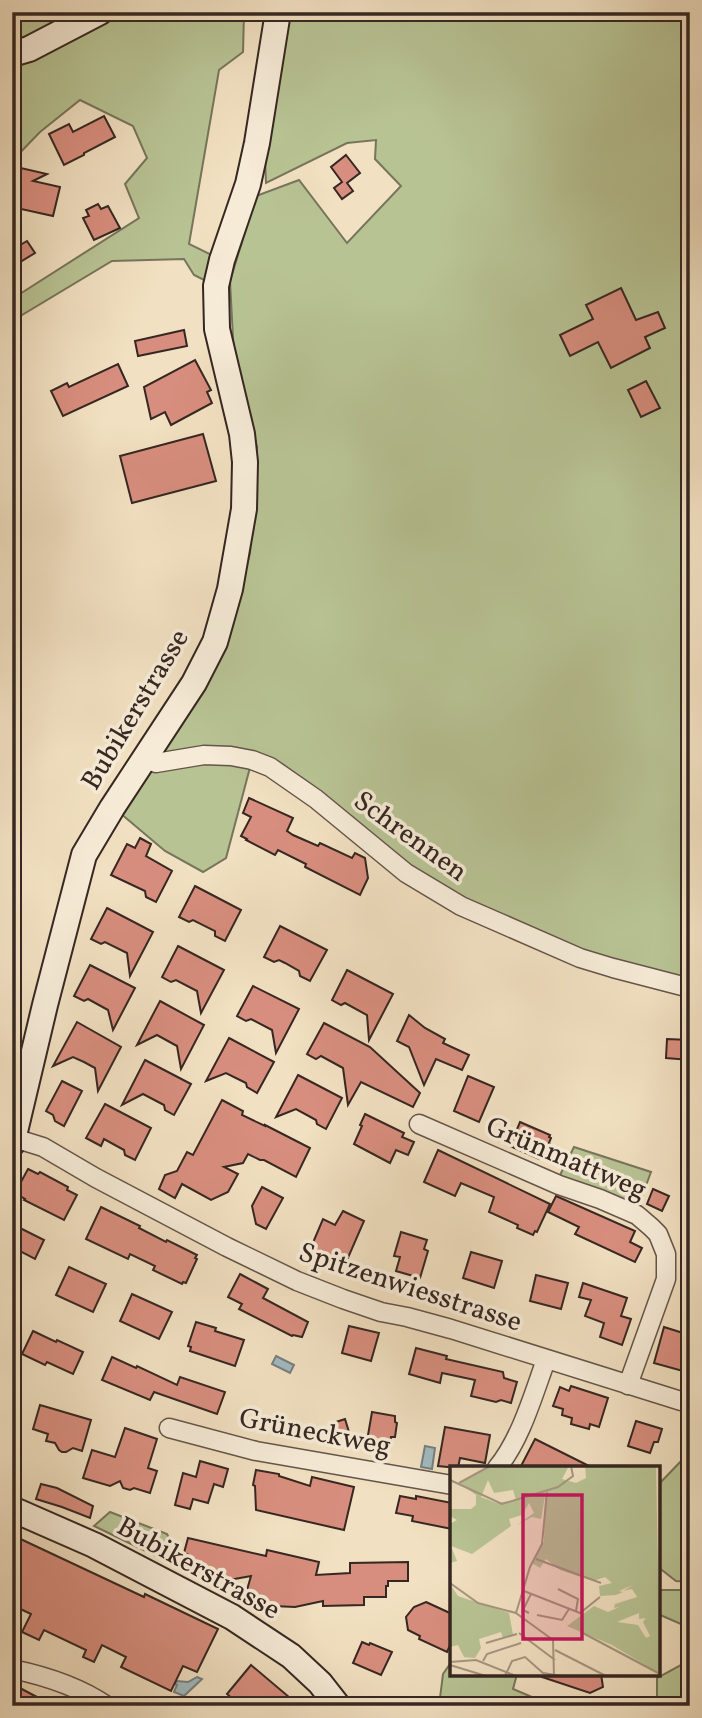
<svg xmlns="http://www.w3.org/2000/svg" width="702" height="1718" viewBox="0 0 702 1718" font-family="Vollkorn,serif">
	<style>
		.green { fill: #b8c394; stroke: #77755b; stroke-width: 2 }
		.water { fill: #a1babf; stroke: #767f80; stroke-width: 2 }
		.building { fill: #d88e7e; stroke: #362722; stroke-width: 2 }
		.lines { fill: none; stroke-linecap: round; stroke-linejoin: round }
		.street-casing { stroke: #65554a; stroke-width: 21 }
		.secondary-casing { stroke: #362722; stroke-width: 28 }
		.street { stroke: #f6ebd7; stroke-width: 18 }
		.secondary { stroke: #f6ebd7; stroke-width: 24 }
		.labels { text-anchor: middle; dominant-baseline: central; stroke-width: 7; stroke-linejoin: round; paint-order: stroke }
		.street-label { font-size: 28px; fill: #362722; stroke: #f6ebd7 }
		.inset-road { fill: none; stroke: #a69681; stroke-width: 2 }
		.view { fill: #c2185b; fill-opacity: 0.15; stroke: #c2185b; stroke-width: 3.5 }
		.inset-edge { fill: none; stroke: #362722; stroke-width: 3.5 }
	</style>
	<rect width="100%" height="100%" fill="#f1e0c1"/>
	<filter id="stains"><feTurbulence type="fractalNoise" baseFrequency=".00286" numOctaves="4"/><feColorMatrix values="0 0 0 0 .2 0 0 0 0 .09 0 0 0 0 .02 0 0 0 .5 -.17"/></filter>
	<radialGradient id="worn" r=".72"><stop offset=".6" stop-color="#630" stop-opacity="0"/><stop offset="1" stop-color="#630" stop-opacity=".3"/></radialGradient>
	<g class="green">
		<polygon points="12,12 258,12 244,14 243,52 219,70 189,244 222,260 216,286 194,275 184,259 112,261 12,321 12,299 139,218 125,184 147,158 133,126 80,100 40,132 12,161"/>
		<polygon points="289,12 690,12 690,983 582,954 438,890 272,763 160,755 225,645 250,553 257,447 234,357 230,281 256,196 299,180 347,243 401,186 375,159 376,140 347,143 266,183 265,159"/>
		<polygon points="145,757 252,760 226,858 203,872 165,851 120,813"/>
		<polygon points="574,1147 651,1172 638,1207 561,1178 560,1175"/>
		<polygon points="690,1450 690,1582 676,1581 658,1567 658,1485 684,1458"/>
		<polygon points="110,1512 167,1534 185,1570 94,1526"/>
		<polygon points="658,1590 690,1590 690,1628 658,1614"/>
		<polygon points="690,1660 690,1706 657,1706 657,1678"/>
		<polygon points="452,1661 452,1674 517,1674 513,1689 553,1706 439,1706 443,1674"/>
	</g>
	<g class="water">
		<polygon points="276,1356 294,1365 290,1373 272,1364"/>
		<polygon points="425,1446 435,1448 432,1469 421,1467"/>
		<polygon points="197,1677 202,1679 184,1696 174,1692 177,1685 175,1684 177,1681 188,1682"/>
	</g>
	<g class="building">
		<polygon points="104,116 115,137 84,153 84,155 64,165 49,134 69,124 73,132"/>
		<polygon points="346,155 360,173 347,183 353,191 342,199 334,188 342,182 331,167"/>
		<polygon points="12,166 47,174 33,181 60,187 53,216 12,207"/>
		<polygon points="98,204 101,209 108,206 120,228 94,240 83,218 89,216 86,210"/>
		<polygon points="27,241 35,253 12,267 12,250"/>
		<polygon points="621,288 636,320 658,312 665,328 645,337 650,348 611,368 598,342 570,356 560,335 593,319 586,305"/>
		<polygon points="184,330 187,346 138,356 135,341"/>
		<polygon points="195,360 211,390 207,392 212,403 171,425 165,412 151,419 144,387"/>
		<polygon points="118,364 128,386 63,416 51,391 67,383 69,387"/>
		<polygon points="646,381 660,408 641,417 628,390"/>
		<polygon points="203,434 216,481 132,503 120,456"/>
		<polygon points="249,798 293,818 287,831 293,835 318,846 320,843 352,858 355,853 365,858 368,878 360,895 305,867 306,864 278,850 275,855 246,840 247,839 241,836 251,817 243,813"/>
		<polygon points="140,838 151,844 146,856 172,871 156,902 146,897 145,891 111,875 127,844 135,848"/>
		<polygon points="195,886 241,910 225,941 215,936 215,931 193,920 189,922 179,917"/>
		<polygon points="107,908 153,932 130,976 127,953 105,942 101,944 91,939"/>
		<polygon points="280,926 327,950 310,981 300,976 299,971 285,963 279,960 274,962 264,957"/>
		<polygon points="178,946 224,970 201,1013 197,991 176,980 171,982 162,977"/>
		<polygon points="90,965 135,988 113,1030 108,1010 88,999 84,1001 74,996"/>
		<polygon points="347,970 393,994 369,1040 367,1015 345,1003 341,1005 332,1000"/>
		<polygon points="253,986 299,1009 276,1053 272,1030 251,1019 246,1021 237,1016"/>
		<polygon points="160,1001 204,1025 181,1069 177,1046 157,1035 137,1045"/>
		<polygon points="409,1015 425,1028 445,1039 443,1043 469,1055 462,1070 436,1059 424,1085 409,1047 397,1041"/>
		<polygon points="77,1022 121,1047 98,1091 95,1068 84,1062 73,1057 53,1066"/>
		<polygon points="324,1023 370,1047 420,1093 413,1107 361,1082 348,1105 343,1068 321,1056 316,1059 307,1054"/>
		<polygon points="229,1038 274,1062 257,1093 247,1087 246,1083 226,1073 206,1081"/>
		<polygon points="667,1039 690,1040 690,1060 666,1058"/>
		<polygon points="145,1060 191,1084 174,1115 165,1110 164,1105 143,1094 122,1105"/>
		<polygon points="298,1075 342,1098 326,1129 317,1124 316,1120 296,1109 276,1117"/>
		<polygon points="468,1076 494,1087 479,1122 454,1111"/>
		<polygon points="62,1081 82,1091 64,1126 55,1121 53,1115 46,1111"/>
		<polygon points="222,1100 243,1111 242,1115 265,1126 265,1125 310,1148 296,1177 264,1160 260,1160 248,1154 243,1163 224,1167 238,1174 228,1192 211,1200 182,1184 175,1198 159,1189 165,1175 177,1171 187,1152 193,1155"/>
		<polygon points="105,1104 151,1128 135,1160 125,1155 124,1150 104,1139 101,1146 86,1138"/>
		<polygon points="365,1114 404,1133 402,1137 414,1142 408,1155 396,1150 390,1163 354,1144 362,1126 360,1125"/>
		<polygon points="520,1122 550,1135 549,1137 551,1138 549,1143 555,1151 550,1161 540,1156 539,1159 510,1146"/>
		<polygon points="438,1150 550,1204 537,1232 535,1231 533,1235 517,1228 518,1225 489,1212 494,1197 461,1183 455,1196 424,1182"/>
		<polygon points="28,1169 38,1174 40,1172 68,1187 67,1190 77,1195 64,1220 24,1200 25,1199 15,1193"/>
		<polygon points="262,1187 283,1198 266,1229 256,1224 252,1206"/>
		<polygon points="653,1189 669,1196 662,1211 647,1204"/>
		<polygon points="556,1196 635,1231 630,1242 642,1248 635,1262 575,1234 579,1227 548,1212"/>
		<polygon points="101,1207 140,1226 139,1228 166,1242 167,1240 197,1255 195,1258 197,1259 186,1283 183,1282 182,1284 153,1270 155,1266 130,1254 128,1259 86,1239"/>
		<polygon points="343,1211 364,1221 344,1267 309,1252 323,1219 335,1225"/>
		<polygon points="12,1224 44,1240 35,1259 12,1247"/>
		<polygon points="401,1232 427,1240 424,1249 428,1251 420,1278 396,1271 400,1257 394,1256"/>
		<polygon points="471,1252 502,1261 494,1288 463,1278"/>
		<polygon points="69,1267 106,1284 93,1312 56,1295"/>
		<polygon points="240,1274 268,1289 263,1298 308,1322 302,1337 293,1335 292,1336 239,1309 242,1304 228,1297"/>
		<polygon points="536,1275 568,1283 561,1309 530,1301"/>
		<polygon points="583,1283 627,1298 621,1316 631,1319 622,1345 600,1337 604,1323 585,1316 591,1300 579,1297"/>
		<polygon points="132,1294 172,1312 159,1339 120,1321"/>
		<polygon points="196,1322 216,1328 215,1331 244,1340 235,1366 190,1351 191,1347 188,1346"/>
		<polygon points="349,1326 379,1333 371,1361 342,1353"/>
		<polygon points="664,1327 683,1333 681,1341 690,1343 690,1373 654,1363"/>
		<polygon points="33,1331 56,1342 57,1340 83,1352 73,1374 47,1362 45,1365 22,1354"/>
		<polygon points="416,1348 447,1356 446,1359 503,1372 504,1378 517,1382 511,1403 501,1400 496,1402 471,1396 475,1380 442,1373 440,1383 409,1374"/>
		<polygon points="112,1357 136,1368 137,1366 177,1385 180,1377 225,1392 217,1414 154,1392 150,1400 102,1380"/>
		<polygon points="571,1386 608,1398 599,1427 590,1424 589,1429 571,1424 572,1418 562,1415 563,1409 553,1406 560,1387 569,1391"/>
		<polygon points="40,1405 91,1420 82,1451 73,1448 66,1452 62,1452 59,1450 55,1443 46,1441 48,1434 33,1429"/>
		<polygon points="372,1412 395,1416 395,1422 397,1423 395,1437 391,1437 390,1445 367,1441"/>
		<polygon points="345,1419 349,1432 337,1435 333,1423"/>
		<polygon points="636,1421 662,1429 658,1442 654,1442 650,1453 628,1446"/>
		<polygon points="445,1427 490,1435 485,1463 460,1458 458,1468 438,1466"/>
		<polygon points="125,1428 157,1439 148,1468 157,1471 150,1493 134,1488 130,1490 123,1488 120,1481 110,1486 83,1478 92,1450 115,1457"/>
		<polygon points="535,1439 593,1468 520,1468"/>
		<polygon points="200,1461 228,1469 223,1487 214,1484 208,1503 193,1499 190,1509 175,1505 183,1473 196,1477"/>
		<polygon points="256,1470 279,1474 279,1476 310,1486 312,1477 354,1487 344,1530 256,1510 255,1486 253,1485"/>
		<polygon points="41,1484 57,1488 93,1506 90,1518 62,1507 36,1499"/>
		<polygon points="400,1496 416,1499 416,1496 452,1503 452,1529 412,1521 413,1516 396,1513"/>
		<polygon points="12,1535 144,1597 145,1594 218,1629 197,1672 183,1666 171,1691 121,1667 126,1657 102,1645 94,1662 83,1657 86,1650 44,1630 39,1640 22,1632 31,1614 12,1605"/>
		<polygon points="188,1538 266,1556 267,1550 319,1562 316,1575 350,1573 350,1563 408,1562 408,1581 388,1581 388,1586 386,1586 386,1597 364,1597 364,1605 323,1606 323,1601 295,1607 273,1606 256,1599 247,1590 251,1576 229,1580 219,1580 209,1578 193,1568 187,1563 189,1555 184,1553"/>
		<polygon points="426,1602 452,1614 452,1641 447,1652 419,1639 420,1636 408,1630 406,1617 414,1607"/>
		<polygon points="362,1642 369,1645 370,1643 392,1652 381,1675 353,1663"/>
		<polygon points="251,1665 289,1697 281,1706 241,1706 227,1694"/>
		<polygon points="542,1674 601,1674 603,1687 590,1693 542,1677"/>
		<polygon points="18,1687 54,1706 12,1706 12,1698"/>
	</g>
	<g class="lines">
		<g class="street-casing">
			<g id="street">
				<polyline points="145,757 156,763 204,755 231,756 252,760 270,767 316,799 406,873 461,906 580,958 613,968 690,988"/>
				<polyline points="419,1124 559,1185 600,1199 637,1215 651,1227 658,1234 666,1254 666,1279 628,1385"/>
				<polyline points="14,1138 43,1147 96,1178 227,1247 297,1281 343,1299 381,1312 407,1317 451,1329 681,1401 690,1402"/>
				<polyline points="169,1428 256,1451 452,1485"/>
				<path d="M 497,1468 C 521,1439 533,1395 546,1360"/>
				<path d="M 12,1669 C 46,1676 78,1686 107,1706"/>
			</g>
		</g>
		<g class="secondary-casing">
			<g id="secondary">
				<polyline points="12,54 29,49 100,12"/>
				<polyline points="12,1144 45,1005 84,855 112,808 194,683 215,642 230,589 244,509 245,462 242,434 217,329 216,286 222,260 248,184 257,143 278,12"/>
				<polyline points="12,1509 94,1545 232,1617 291,1656 320,1683 338,1706"/>
			</g>
		</g>
		<use href="#street" class="street"/>
		<use href="#secondary" class="secondary"/>
	</g>
	<g class="labels">
		<g class="street-label">
			<text transform="translate(136 710) rotate(-59)">Bubikerstrasse</text>
			<text transform="translate(410 837) rotate(36)">Schrennen</text>
			<text transform="translate(566 1159) rotate(23)">Grünmattweg</text>
			<text transform="translate(410 1288) rotate(18)">Spitzenwiesstrasse</text>
			<text transform="translate(315 1433) rotate(11)">Grüneckweg</text>
			<text transform="translate(198 1569) rotate(29)">Bubikerstrasse</text>
		</g>
	</g>
	<g transform="translate(450 1466)">
		<rect width="210" height="210" fill="#f1e0c1"/>
		<path d="M 40,0 L 119,0 L 112,13 L 126,17 L 136,12 L 135,0 L 206,0 L 210,208 L 162,179 L 117,160 L 144,140 L 158,146 L 169,141 L 164,142 L 165,138 L 187,131 L 182,123 L 173,125 L 183,119 L 169,125 L 173,126 L 166,129 L 150,130 L 149,120 L 162,117 L 155,111 L 143,115 L 110,104 L 96,93 L 90,102 L 82,97 L 94,75 L 95,30 L 91,53 L 82,51 L 67,59 L 84,47 L 79,37 L 72,49 L 59,53 L 61,60 L 22,88 L 1,80 L 7,95 L 0,97 L 0,58 L 7,54 L 0,50 L 0,43 L 21,43 L 26,39 L 26,29 L 9,17 ZM 38,14 L 44,27 L 63,24 L 66,34 L 47,37 L 31,31 ZM 189,147 L 189,153 L 196,152 L 193,156 L 200,170 L 196,172 L 188,159 L 167,156 ZM 0,118 L 8,130 L 59,147 L 63,169 L 53,172 L 51,166 L 29,173 L 31,182 L 25,192 L 14,191 L 8,179 L 0,181 Z" fill="#b8c394" fill-rule="evenodd"/>
		<path class="inset-road" d="M 0,14 L 52,38 L 108,21 L 123,10 L 121,0M 9,17 L 40,0M 97,26 L 92,78 L 80,101 L 66,147 L 103,174 L 104,210M 86,93 L 151,117M 0,117 L 28,137 L 66,147M 108,123 L 128,133 L 126,145M 74,125 L 130,147 L 150,131M 79,147 L 73,144 L 81,128M 87,149 L 112,154 L 119,143M 131,166 L 210,208M 69,167 L 105,194M 36,177 L 67,168M 105,184 L 156,210M 33,195 L 37,188 L 71,177M 0,196 L 26,194 L 66,210M 0,199 L 36,210M 55,210 L 62,195 L 75,191 L 93,207 L 112,210"/>
		<path class="view" d="M 73,29 L 132,29 L 132,173 L 73,173 Z"/>
		<rect width="210" height="210" class="inset-edge"/>
	</g>
	<rect width="702" height="1718" fill="none" stroke="#f1e0c1" stroke-width="42"/>
	<rect x="14" y="14" width="674" height="1690" fill="none" stroke="#362722" stroke-width="3.5"/>
	<rect x="21" y="21" width="660" height="1676" fill="none" stroke="#362722" stroke-width="2"/>
	<rect width="100%" height="100%" filter="url(#stains)"/>
	<rect width="100%" height="100%" fill="url(#worn)"/>
</svg>
